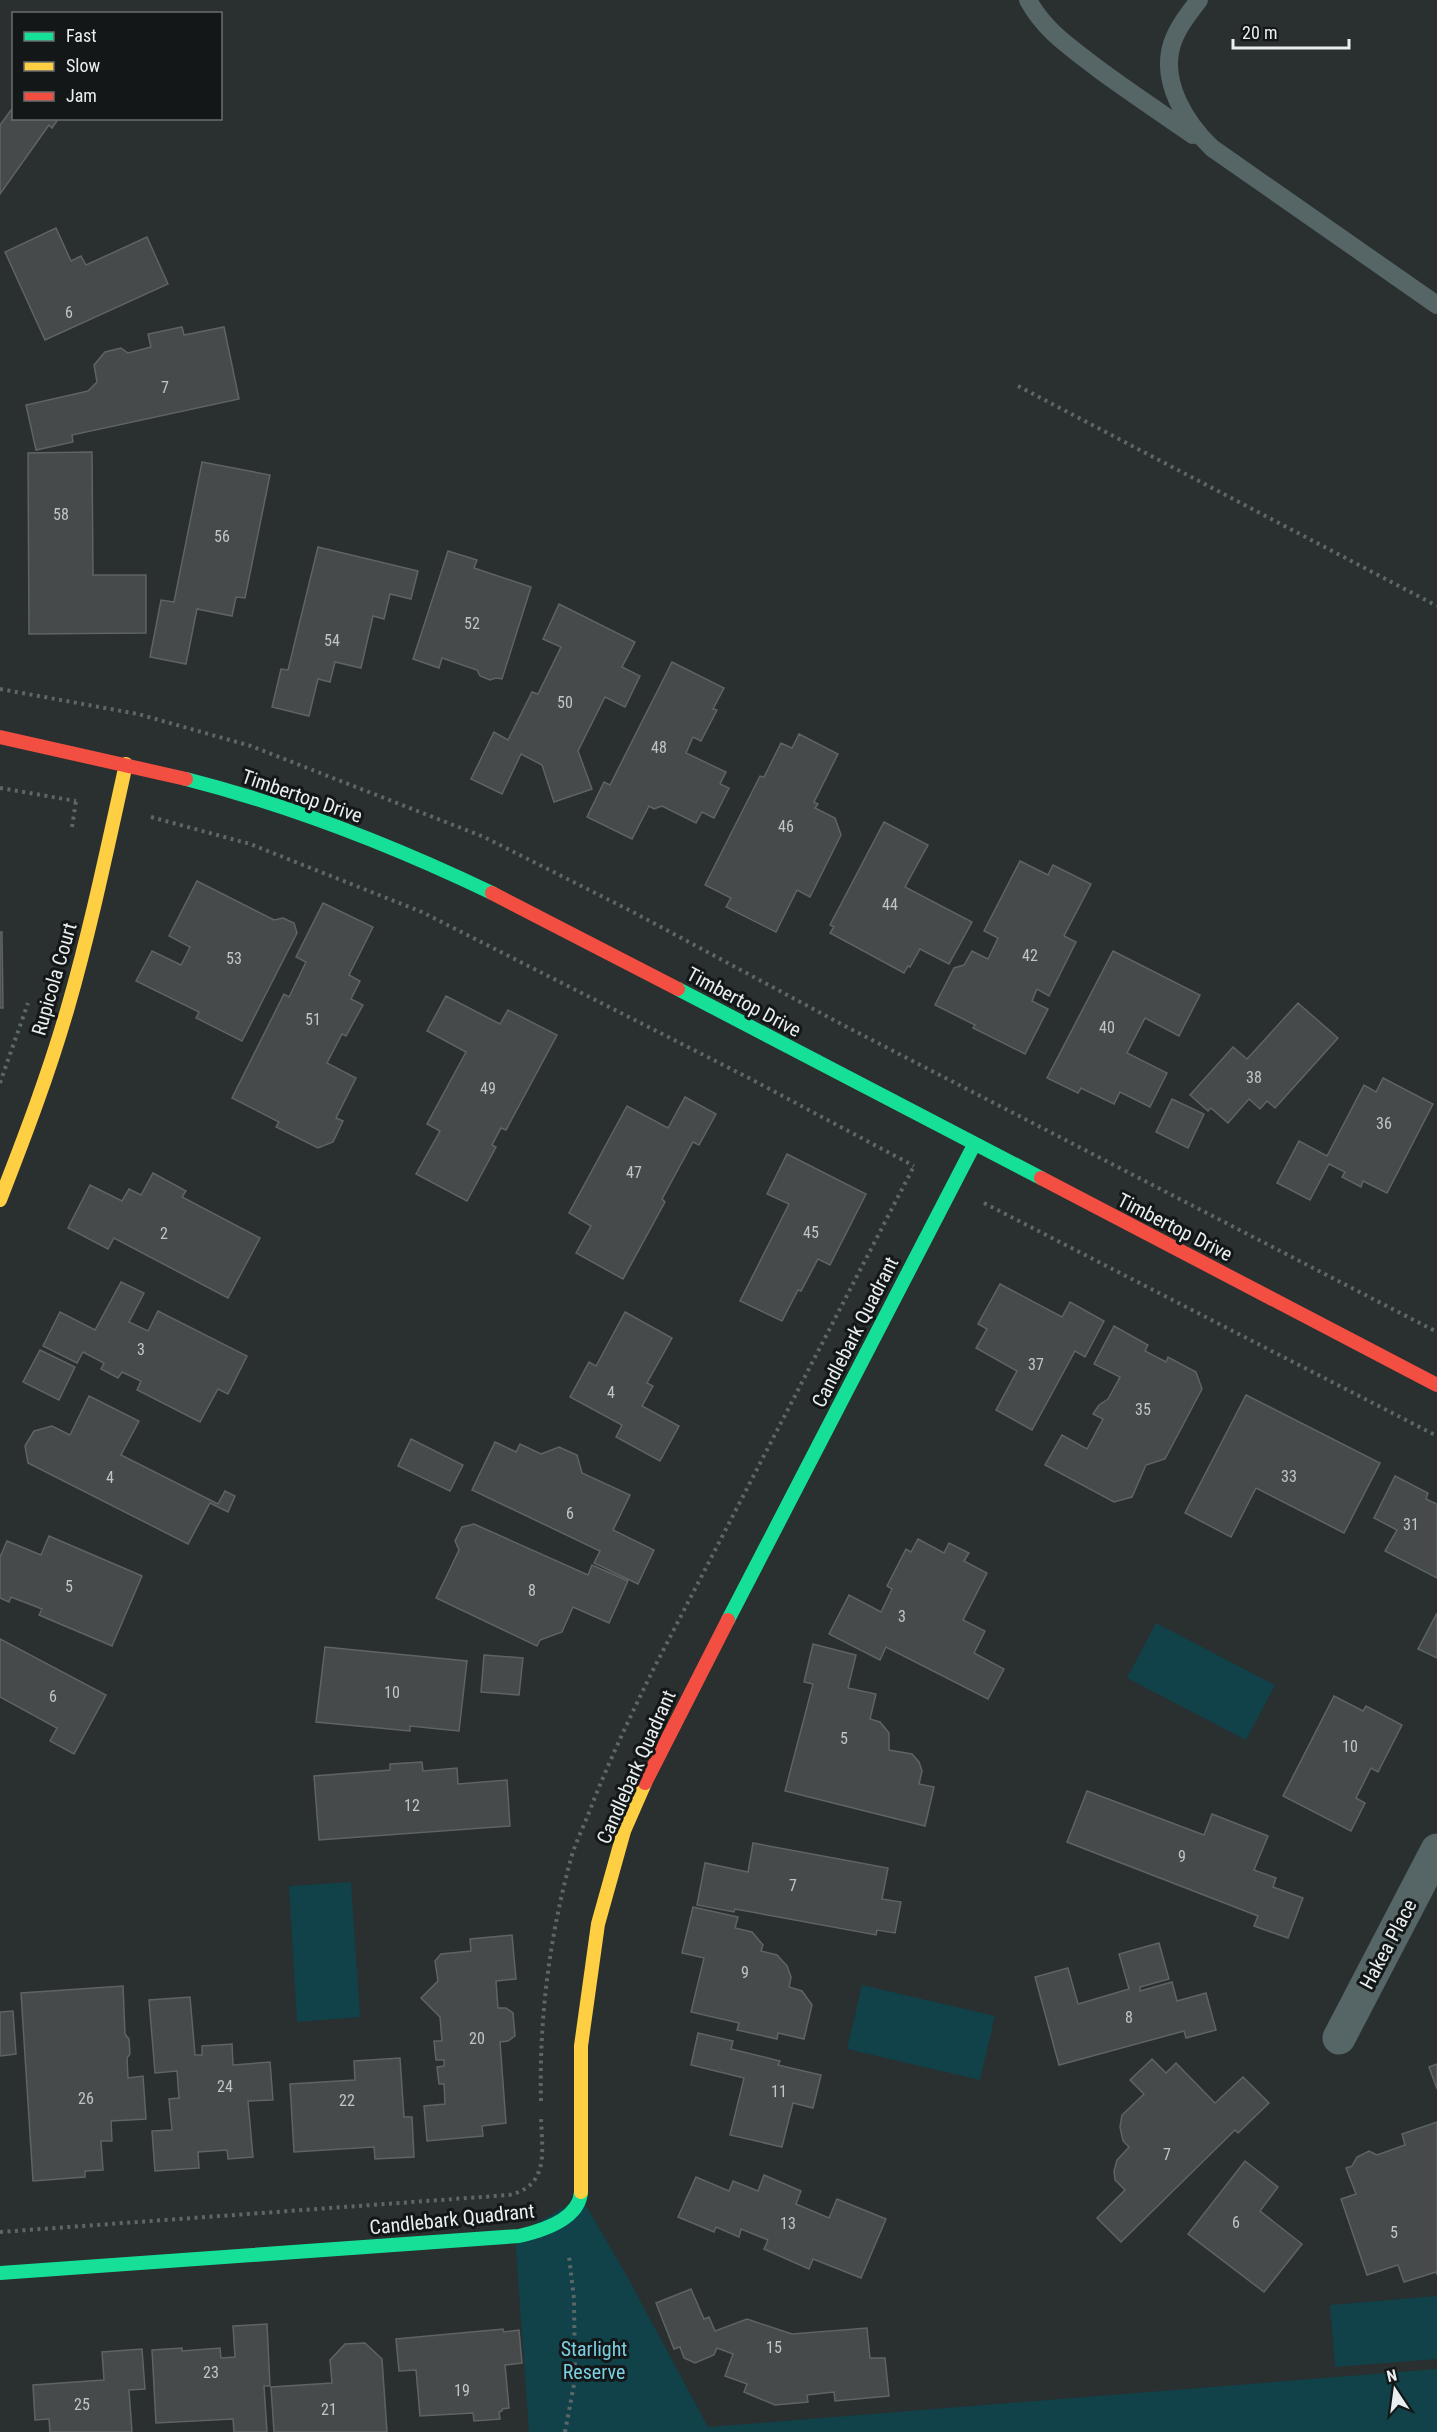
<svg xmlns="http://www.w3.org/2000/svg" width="1437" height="2432" viewBox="0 0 1437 2432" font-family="'Roboto Condensed',sans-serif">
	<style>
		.green { fill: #114149 }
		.building { fill: #464a4b; stroke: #5f6364; stroke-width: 1.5 }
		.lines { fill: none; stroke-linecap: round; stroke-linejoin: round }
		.path { stroke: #5c6767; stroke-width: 4; stroke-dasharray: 3 4.5; stroke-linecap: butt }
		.lane { stroke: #566565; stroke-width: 18 }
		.street { stroke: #566565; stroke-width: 33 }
		.fast { stroke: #16e098; stroke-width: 14 }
		.slow { stroke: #ffcf43; stroke-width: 14 }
		.jam { stroke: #f24e42; stroke-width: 14 }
		.labels { text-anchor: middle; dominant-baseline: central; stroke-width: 6; stroke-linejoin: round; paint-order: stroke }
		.number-label { font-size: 16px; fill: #c0c6c7 }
		.street-label { font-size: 20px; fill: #e9eff0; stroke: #141718 }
		.park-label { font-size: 20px; fill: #7ad0e2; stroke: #141718 }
	</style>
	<rect width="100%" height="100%" fill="#2a2f30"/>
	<g class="green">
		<polygon points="1156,1623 1275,1685 1246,1740 1127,1678"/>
		<polygon points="351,1882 360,2017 297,2022 289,1886"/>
		<polygon points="862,1985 995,2016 980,2080 847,2049"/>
		<polygon points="581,2197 628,2278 708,2427 1437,2369 1437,2432 529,2432 515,2236"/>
		<polygon points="1437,2296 1437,2359 1335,2367 1330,2305"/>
	</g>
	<g class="building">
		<polygon points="14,106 14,118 59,118 52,128 49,125 0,194 0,125"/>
		<polygon points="56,228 71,261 81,256 86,265 147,237 168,284 45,340 5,252"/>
		<polygon points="182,327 184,335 224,327 239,399 72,435 73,442 36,450 26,405 88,391 97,382 94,365 105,352 121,348 128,353 151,347 148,334"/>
		<polygon points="92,452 93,575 146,575 146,633 29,634 28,453"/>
		<polygon points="202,462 270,475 245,598 236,597 232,616 197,609 186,664 150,657 161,600 174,602"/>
		<polygon points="318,547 418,571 411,599 390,594 384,619 373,616 361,668 335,662 330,682 318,679 309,716 272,707 281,669 288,670"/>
		<polygon points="448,551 477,560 474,568 531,587 502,679 496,678 490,680 480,676 477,670 442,658 439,668 413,659"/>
		<polygon points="559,604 635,642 622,667 640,676 625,707 605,697 578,751 592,789 554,802 542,765 521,754 502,794 471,779 494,732 508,740 532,692 538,694 561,647 543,639"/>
		<polygon points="672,662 724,688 713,709 717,710 701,741 693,737 686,753 726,772 720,784 729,788 714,818 702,812 696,823 662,806 654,809 649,806 632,839 587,817 604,782 610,785"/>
		<polygon points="799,734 838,754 814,802 818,804 815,808 835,818 841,835 810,897 797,890 776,932 726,907 731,898 705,885 760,776 764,777 781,743 792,748"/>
		<polygon points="884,822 928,845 905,887 972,922 949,964 920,949 910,967 908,966 904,973 830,933 834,927 830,925"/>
		<polygon points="1020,861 1048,875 1053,865 1091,884 1064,936 1076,942 1049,996 1037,989 1032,1001 1048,1009 1025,1054 973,1028 975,1025 935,1005 954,968 964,965 972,951 988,959 998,938 984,931"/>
		<polygon points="197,881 274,920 283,918 294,923 297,933 242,1041 196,1018 199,1012 136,981 152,951 181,965 190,947 169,936"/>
		<polygon points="323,903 373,927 349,975 360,981 351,999 363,1005 346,1036 342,1034 327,1063 356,1078 336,1118 343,1121 333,1142 318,1148 276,1127 279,1122 232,1098 284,994 289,997 306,962 296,957"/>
		<polygon points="0,932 2,932 3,1008 0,1008"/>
		<polygon points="1113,951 1200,995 1179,1036 1145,1018 1127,1053 1167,1073 1150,1107 1120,1092 1114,1104 1081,1088 1078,1093 1047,1078"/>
		<polygon points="446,996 500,1024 508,1010 557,1035 506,1130 501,1128 492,1145 496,1147 467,1201 416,1174 440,1131 427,1124 466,1052 427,1031"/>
		<polygon points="1298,1003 1338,1038 1275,1108 1267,1101 1260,1109 1249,1099 1228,1123 1211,1108 1208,1111 1190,1095 1233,1047 1247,1059"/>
		<polygon points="1383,1078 1433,1104 1387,1193 1363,1181 1361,1187 1342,1177 1345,1172 1329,1164 1310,1200 1277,1183 1299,1141 1327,1156 1364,1085 1376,1092"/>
		<polygon points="685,1097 716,1114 699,1145 693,1142 662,1199 665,1202 623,1279 576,1253 591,1226 569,1213 627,1106 668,1128"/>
		<polygon points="1172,1099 1204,1114 1188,1148 1156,1132"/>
		<polygon points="787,1154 866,1194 830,1265 818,1259 801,1291 798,1290 782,1321 740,1301 789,1204 767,1194"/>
		<polygon points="153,1173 186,1191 182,1197 260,1238 228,1298 114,1238 108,1249 68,1228 90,1185 122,1201 129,1189 141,1195"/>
		<polygon points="121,1282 144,1293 129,1322 148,1331 158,1311 247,1356 228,1394 218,1389 200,1422 137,1390 141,1381 122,1372 118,1378 101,1369 104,1363 83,1352 77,1363 43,1346 60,1312 95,1330"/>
		<polygon points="1000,1284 1062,1317 1070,1302 1104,1321 1085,1357 1075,1351 1032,1430 996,1410 1017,1371 976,1348 987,1329 978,1324"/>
		<polygon points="625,1312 672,1338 647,1383 653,1386 642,1406 679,1426 660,1461 616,1437 622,1425 570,1397 589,1362 596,1366"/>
		<polygon points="1114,1326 1148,1345 1145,1351 1166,1362 1168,1357 1196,1372 1202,1389 1165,1459 1146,1465 1132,1497 1114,1502 1045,1465 1062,1435 1087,1449 1103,1419 1093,1414 1099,1405 1108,1399 1120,1377 1094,1364"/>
		<polygon points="40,1350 75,1367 59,1400 23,1382"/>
		<polygon points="1246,1395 1380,1463 1344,1533 1256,1488 1231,1537 1185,1513"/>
		<polygon points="89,1396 139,1421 121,1455 218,1504 225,1491 235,1496 228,1512 210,1503 188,1544 28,1463 25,1446 34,1431 52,1426 70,1435"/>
		<polygon points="411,1439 463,1465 450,1491 398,1466"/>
		<polygon points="495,1442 516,1452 520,1444 541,1454 559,1447 577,1455 582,1473 630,1495 613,1530 654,1550 638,1584 594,1563 600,1551 472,1490"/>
		<polygon points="1395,1476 1428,1493 1426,1499 1437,1504 1437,1578 1385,1551 1397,1530 1374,1518"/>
		<polygon points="474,1524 588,1575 592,1565 628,1581 609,1623 573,1607 562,1632 540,1640 537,1646 436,1598 459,1550 455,1541 462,1527"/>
		<polygon points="49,1536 142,1576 112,1646 39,1615 42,1609 11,1597 9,1602 0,1598 0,1557 7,1541 41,1555"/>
		<polygon points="918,1539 944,1553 949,1543 969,1553 964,1561 987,1573 963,1620 985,1631 974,1653 1004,1669 988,1699 886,1647 880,1660 829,1634 849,1595 881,1612 892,1589 887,1586 906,1549 911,1552"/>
		<polygon points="1437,1613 1437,1658 1418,1649"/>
		<polygon points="0,1639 106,1695 74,1754 50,1741 57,1728 0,1697"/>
		<polygon points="813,1644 856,1655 848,1688 876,1694 870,1719 880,1722 889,1733 889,1750 912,1754 919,1762 922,1771 919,1784 934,1787 925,1826 785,1791 813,1684 804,1682"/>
		<polygon points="325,1647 467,1661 459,1731 410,1726 410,1731 316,1722"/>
		<polygon points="484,1655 523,1658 519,1695 481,1692"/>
		<polygon points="1334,1696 1363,1711 1366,1706 1402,1725 1378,1772 1371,1768 1356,1798 1365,1803 1351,1831 1283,1796"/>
		<polygon points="422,1762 423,1771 457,1768 458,1784 507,1780 510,1826 319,1840 314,1776 390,1770 390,1764"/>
		<polygon points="1087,1791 1204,1835 1212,1814 1268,1836 1254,1870 1276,1878 1273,1887 1303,1898 1288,1938 1254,1926 1258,1916 1067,1842"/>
		<polygon points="753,1843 888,1868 882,1899 901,1902 895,1933 877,1930 876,1935 735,1909 734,1912 697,1905 705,1863 748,1872"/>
		<polygon points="693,1907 738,1917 735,1928 752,1932 763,1945 761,1951 777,1955 787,1966 791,1977 789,1987 802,1991 812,2005 804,2039 778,2033 777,2039 737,2030 739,2023 691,2012 704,1958 682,1953"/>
		<polygon points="512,1935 516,1979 496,1981 498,2008 506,2008 513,2013 515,2036 508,2041 500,2042 506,2123 482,2126 483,2136 427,2141 424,2106 445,2104 444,2084 439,2084 437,2067 444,2066 444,2060 436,2060 434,2041 442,2041 440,2017 421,1998 438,1981 435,1961 441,1954 471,1951 470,1939"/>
		<polygon points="1159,1943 1169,1979 1140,1987 1140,1991 1172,1982 1177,2001 1206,1993 1216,2030 1186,2038 1184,2031 1059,2065 1035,1977 1068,1968 1078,2004 1129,1989 1119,1954"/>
		<polygon points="123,1986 125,2034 129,2039 130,2054 127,2058 128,2078 143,2076 146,2119 111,2121 112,2141 101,2141 103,2170 85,2171 85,2177 33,2181 21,1993"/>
		<polygon points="190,1997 195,2055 202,2055 202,2046 232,2044 233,2065 270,2062 273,2100 248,2101 253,2157 228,2159 227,2150 198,2152 199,2168 155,2171 152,2131 172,2130 169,2099 179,2098 177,2071 155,2073 149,2000"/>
		<polygon points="13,2011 16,2054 0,2056 0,2012"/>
		<polygon points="698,2033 733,2041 731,2049 780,2061 778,2065 821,2075 813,2108 793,2103 782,2147 730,2135 744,2078 691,2065"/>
		<polygon points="400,2058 404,2117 412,2117 414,2157 375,2159 374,2147 294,2152 290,2084 355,2080 354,2061"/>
		<polygon points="1152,2059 1166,2073 1176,2063 1215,2103 1243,2077 1269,2103 1238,2133 1235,2130 1121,2242 1097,2218 1125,2190 1115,2180 1114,2171 1117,2160 1129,2147 1123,2141 1120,2127 1122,2115 1144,2094 1130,2080"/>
		<polygon points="1437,2064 1437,2089 1429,2067"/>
		<polygon points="1437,2122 1437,2275 1436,2272 1404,2282 1398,2265 1367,2275 1341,2199 1356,2194 1346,2168 1352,2166 1357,2157 1369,2151 1377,2155 1405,2145 1402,2134"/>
		<polygon points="1245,2161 1278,2187 1260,2211 1302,2244 1264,2292 1188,2234"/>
		<polygon points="764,2175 801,2191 796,2204 829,2218 837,2199 886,2219 861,2278 813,2259 809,2269 764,2249 768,2240 741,2229 739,2237 716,2227 714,2232 678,2217 696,2177 729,2191 733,2181 758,2191"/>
		<polygon points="691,2289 704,2319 709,2317 715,2331 747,2319 792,2334 867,2328 870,2358 885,2358 889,2396 835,2401 834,2392 807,2395 808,2402 775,2405 744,2392 747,2384 725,2376 733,2354 717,2348 714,2355 695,2363 684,2358 680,2347 674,2349 656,2303"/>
		<polygon points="267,2324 270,2386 264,2386 267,2432 234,2432 233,2419 156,2423 152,2350 182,2348 182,2351 220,2348 221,2358 235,2357 233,2326"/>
		<polygon points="503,2329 504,2332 519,2330 522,2363 505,2365 509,2408 502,2409 502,2411 499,2412 500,2419 474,2421 473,2413 420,2416 416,2370 399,2371 396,2339"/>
		<polygon points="365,2343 382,2359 387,2432 274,2432 271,2387 332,2383 330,2360 345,2344"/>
		<polygon points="142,2349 145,2389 129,2390 132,2432 50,2432 49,2419 35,2420 33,2385 104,2380 102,2352"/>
	</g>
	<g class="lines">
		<g class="path">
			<polyline points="1018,386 1437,606"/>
			<polyline points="0,689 138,714 251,746 484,837 633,912 843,1025 1437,1332"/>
			<polyline points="0,788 76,801"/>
			<polyline points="151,817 250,844 422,912 747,1077 914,1166"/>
			<polyline points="72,827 76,801"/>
			<polyline points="0,1083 28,1003"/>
			<polyline points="984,1203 1437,1436"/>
			<path d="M 541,2101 C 539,2021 549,1940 570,1862 C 574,1846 582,1830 588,1815 C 607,1765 630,1717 653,1670 L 914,1166"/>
			<path d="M 0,2232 L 509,2195 C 550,2186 542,2150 541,2118"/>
			<polyline points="565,2432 575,2379 574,2299 569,2256"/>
		</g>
		<g class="lane">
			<path d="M 1028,0 C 1044,30 1070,47 1097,68 C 1128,91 1161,113 1193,135"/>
			<path d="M 1199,0 C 1189,13 1177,28 1172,44 C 1160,82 1186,123 1212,148 L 1437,305"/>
		</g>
		<polyline class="street" points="1339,2038 1437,1850"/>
		<g class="fast">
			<path d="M 186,779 C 292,806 394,846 492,893"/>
			<polyline points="678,989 1041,1178"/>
			<polyline points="728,1620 974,1145"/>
			<path d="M 0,2273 L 519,2236 C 541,2231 579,2220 581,2192"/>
		</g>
		<g class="slow">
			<path d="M 0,1200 C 25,1136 49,1073 68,1007 C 91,927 108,845 126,764"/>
			<polyline points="581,2192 581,2046 598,1924 624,1831 645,1783"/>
		</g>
		<g class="jam">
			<polyline points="0,737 186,779"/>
			<polyline points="492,893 678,989"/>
			<polyline points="1041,1178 1437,1385"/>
			<polyline points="645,1783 728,1620"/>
		</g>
	</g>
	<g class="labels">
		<g class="number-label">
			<text x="69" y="312">6</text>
			<text x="165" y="387">7</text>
			<text x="61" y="514">58</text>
			<text x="222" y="536">56</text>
			<text x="472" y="623">52</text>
			<text x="332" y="640">54</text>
			<text x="565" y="702">50</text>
			<text x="659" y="747">48</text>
			<text x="786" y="826">46</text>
			<text x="890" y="904">44</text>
			<text x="1030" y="955">42</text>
			<text x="234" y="958">53</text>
			<text x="313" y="1019">51</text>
			<text x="1107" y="1027">40</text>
			<text x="1254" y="1077">38</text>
			<text x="488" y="1088">49</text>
			<text x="1384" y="1123">36</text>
			<text x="634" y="1172">47</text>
			<text x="811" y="1232">45</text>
			<text x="164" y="1233">2</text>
			<text x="141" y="1349">3</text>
			<text x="1036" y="1364">37</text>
			<text x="611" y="1392">4</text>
			<text x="1143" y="1409">35</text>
			<text x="1289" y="1476">33</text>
			<text x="110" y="1477">4</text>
			<text x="570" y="1513">6</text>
			<text x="1411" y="1524">31</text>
			<text x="69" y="1586">5</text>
			<text x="532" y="1590">8</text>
			<text x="902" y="1616">3</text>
			<text x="392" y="1692">10</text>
			<text x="53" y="1696">6</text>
			<text x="844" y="1738">5</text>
			<text x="1350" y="1746">10</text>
			<text x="412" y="1805">12</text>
			<text x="1182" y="1856">9</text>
			<text x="793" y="1885">7</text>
			<text x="745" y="1972">9</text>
			<text x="1129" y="2017">8</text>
			<text x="477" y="2038">20</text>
			<text x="225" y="2086">24</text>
			<text x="779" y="2091">11</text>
			<text x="86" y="2098">26</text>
			<text x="347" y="2100">22</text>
			<text x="1167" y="2154">7</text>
			<text x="1236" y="2222">6</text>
			<text x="788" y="2223">13</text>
			<text x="1394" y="2232">5</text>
			<text x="774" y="2347">15</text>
			<text x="211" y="2372">23</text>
			<text x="462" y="2390">19</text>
			<text x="82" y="2404">25</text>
			<text x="329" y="2409">21</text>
		</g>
		<g class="street-label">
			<text transform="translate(302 796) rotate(19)">Timbertop Drive</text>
			<text transform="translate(54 979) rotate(-74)">Rupicola Court</text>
			<text transform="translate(744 1002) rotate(28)">Timbertop Drive</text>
			<text transform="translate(1175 1227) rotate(27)">Timbertop Drive</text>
			<text transform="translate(855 1332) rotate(-63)">Candlebark Quadrant</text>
			<text transform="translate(636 1767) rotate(-66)">Candlebark Quadrant</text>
			<text transform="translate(1388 1944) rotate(-62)">Hakea Place</text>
			<text transform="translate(452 2219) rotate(-6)">Candlebark Quadrant</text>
		</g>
		<g class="park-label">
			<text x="594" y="2349">Starlight<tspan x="594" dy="23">Reserve</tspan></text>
		</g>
	</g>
	<rect x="12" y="12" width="210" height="108" fill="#141718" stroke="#696d6e" stroke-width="1.5"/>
	<rect x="24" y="32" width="30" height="9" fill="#16e098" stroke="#696d6e" stroke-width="1.5"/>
	<text x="66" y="42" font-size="18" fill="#e9eff0">Fast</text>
	<rect x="24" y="62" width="30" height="9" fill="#ffcf43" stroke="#696d6e" stroke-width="1.5"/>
	<text x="66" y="72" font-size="18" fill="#e9eff0">Slow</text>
	<rect x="24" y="92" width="30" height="9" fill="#f24e42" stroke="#696d6e" stroke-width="1.5"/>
	<text x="66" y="102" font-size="18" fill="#e9eff0">Jam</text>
	<g transform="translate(1395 2390) rotate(347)" stroke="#141718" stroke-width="4.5" paint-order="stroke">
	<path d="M0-4.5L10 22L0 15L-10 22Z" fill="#e9eff0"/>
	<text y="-9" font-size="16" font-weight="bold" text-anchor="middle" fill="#e9eff0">N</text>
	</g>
	<path d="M1233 39v9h116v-9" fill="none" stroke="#e9eff0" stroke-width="3"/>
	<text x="1242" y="39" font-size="18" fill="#e9eff0" stroke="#141718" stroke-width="4.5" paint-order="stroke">20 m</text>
</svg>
